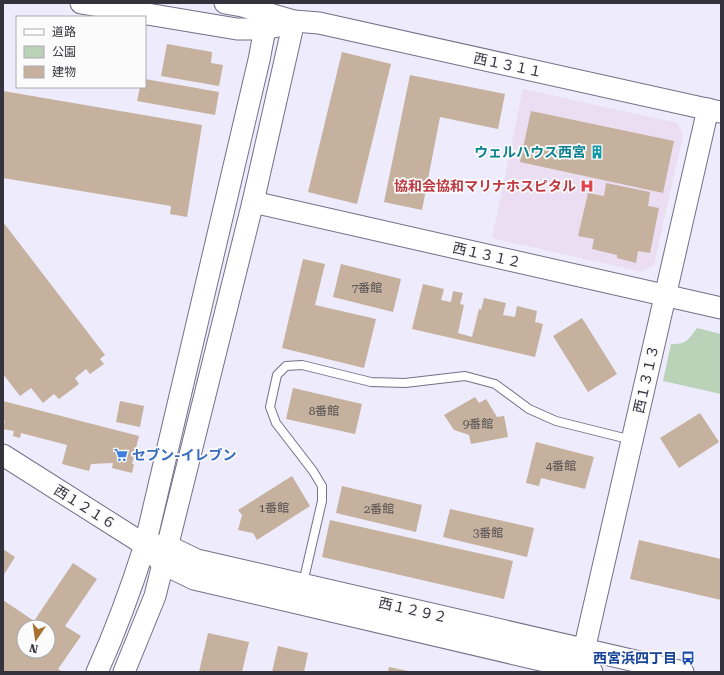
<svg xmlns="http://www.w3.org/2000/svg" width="724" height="675" viewBox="0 0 724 675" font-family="'Roboto Serif','Noto Sans JP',serif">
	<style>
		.medical { fill: #ebdef2 }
		.green { fill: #bad2b8 }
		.building { fill: #c5b19d; fill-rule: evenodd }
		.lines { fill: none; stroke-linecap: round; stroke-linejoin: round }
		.service-casing { stroke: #737088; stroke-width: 10 }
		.tertiary-casing { stroke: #737088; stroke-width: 23 }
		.service { stroke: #fff; stroke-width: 8 }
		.tertiary { stroke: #fff; stroke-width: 21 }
		.labels { text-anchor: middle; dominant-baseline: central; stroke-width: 3.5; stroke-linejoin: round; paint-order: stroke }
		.number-label { font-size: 12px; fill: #585255 }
		.street-label { font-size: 14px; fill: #34333d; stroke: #fbfbfb }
		.culture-label { font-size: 14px; font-weight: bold; fill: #0d838f; stroke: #fbfbfb; text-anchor: end }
		.health-label { font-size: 14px; font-weight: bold; fill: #be3a42; stroke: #fbfbfb; text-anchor: end }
		.shop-label { font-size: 14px; font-weight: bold; fill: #366cbe; stroke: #fbfbfb; text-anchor: start }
		.transit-label { font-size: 14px; font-weight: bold; fill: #164399; stroke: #fbfbfb; text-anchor: end }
	</style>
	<rect width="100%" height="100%" fill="#edebfc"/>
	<polygon class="medical" points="523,89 677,123 683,135 654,265 642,272 492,238"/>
	<path class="green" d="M 697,328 L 721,334 L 721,394 L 663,381 L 671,344 C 686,345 689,339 697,328 Z"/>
	<g class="building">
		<polygon points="167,44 212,52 211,63 223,65 219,86 161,76"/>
		<polygon points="342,52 391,64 357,204 308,192"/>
		<polygon points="410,75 505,94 498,129 440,117 422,210 384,202"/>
		<polygon points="145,79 219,92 215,115 137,101 140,87 145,87"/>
		<polygon points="3,91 202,125 187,217 170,214 171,206 3,178"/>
		<polygon points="531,111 674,141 663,193 520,162"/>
		<polygon points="606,183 650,192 648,206 659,208 650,253 638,251 636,263 617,258 617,255 592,249 594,239 578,236 588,193 604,196"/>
		<polygon points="3,222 105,355 100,359 104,364 90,374 86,369 75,378 79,384 59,399 54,394 43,403 31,388 20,396 3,374"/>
		<polygon points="303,259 325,264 315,305 376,319 364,368 282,348"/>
		<polygon points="341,264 401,279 393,312 333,297"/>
		<polygon points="423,284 444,289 441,300 451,302 453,291 463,293 460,304 464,305 458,333 472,337 479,309 481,310 484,298 506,303 503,315 515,317 517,306 537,311 535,322 543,324 535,357 412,329"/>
		<polygon points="582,318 617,374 588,392 553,336"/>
		<polygon points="293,388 362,404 355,434 286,419"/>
		<polygon points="475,397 479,403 486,399 497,417 504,416 508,437 471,444 469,435 454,430 444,415"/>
		<polygon points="3,401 139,436 132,464 134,464 132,473 112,468 113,463 91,464 89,471 62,464 67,445 21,433 20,438 13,436 14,431 3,429 5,421 3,421"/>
		<polygon points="120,401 144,406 140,427 116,422"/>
		<polygon points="700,413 719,442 679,468 660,438"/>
		<polygon points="536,442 594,457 585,489 541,478 539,486 526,483"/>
		<polygon points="292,476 310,506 257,540 253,533 238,530 242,515 238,510"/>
		<polygon points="342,486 422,505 416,532 336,513"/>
		<polygon points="450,509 534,528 527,557 443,537"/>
		<polygon points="330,520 513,561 504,599 322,557"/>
		<polygon points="639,540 721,559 721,600 630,579"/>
		<polygon points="3,549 15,557 3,576"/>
		<path d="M 73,563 L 97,579 L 65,626 L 81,636 L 58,669 L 63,672 L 3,672 L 3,600 L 34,621 ZM 24,627 L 48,627 L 48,651 L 24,651 Z"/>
		<polygon points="208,633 249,642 242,672 199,672"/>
		<polygon points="278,646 308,653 304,672 272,672"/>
		<polygon points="389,667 408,671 408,672 388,672"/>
	</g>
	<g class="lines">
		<g class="service-casing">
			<polyline id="service" points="303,583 322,501 322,486 313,471 276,423 270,407 277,375 286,366 302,365 371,382 405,383 465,376 495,384 529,409 556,421 632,440"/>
		</g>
		<g class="tertiary-casing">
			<g id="tertiary">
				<polyline points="81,3 237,29 264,29 278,26"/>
				<polyline points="225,3 242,6 294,21 319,23 720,112"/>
				<polyline points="253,202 721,308"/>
				<polyline points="3,455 145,545 163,564 194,579 592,672"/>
				<polyline points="153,545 168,546 197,560 683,672"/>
				<path d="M 97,672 C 116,630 131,589 145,545 L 259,60 L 268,13"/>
				<polyline points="124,672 155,596 253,202 294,21"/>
				<polyline points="579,672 708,109"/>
			</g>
		</g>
		<use href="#service" class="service"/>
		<use href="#tertiary" class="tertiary"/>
	</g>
	<defs>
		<g id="building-bare" transform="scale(1.08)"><path d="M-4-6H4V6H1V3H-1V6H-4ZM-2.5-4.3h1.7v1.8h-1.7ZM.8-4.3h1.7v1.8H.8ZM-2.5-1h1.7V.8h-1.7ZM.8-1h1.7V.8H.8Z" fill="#0f9aa8" stroke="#fbfbfb" stroke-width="2.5" paint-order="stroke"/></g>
		<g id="hospital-bare" transform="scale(1.08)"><path d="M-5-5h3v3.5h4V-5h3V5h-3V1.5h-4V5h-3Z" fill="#e0444e" stroke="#fbfbfb" stroke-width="2.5" paint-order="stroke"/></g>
		<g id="supermarket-bare" transform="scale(1.08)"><path d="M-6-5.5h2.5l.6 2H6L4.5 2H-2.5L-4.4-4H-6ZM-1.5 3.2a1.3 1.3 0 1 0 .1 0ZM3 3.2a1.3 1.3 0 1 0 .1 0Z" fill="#3f7fe0" stroke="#fbfbfb" stroke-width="2.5" paint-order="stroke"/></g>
		<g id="bus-bare" transform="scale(1.08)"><path d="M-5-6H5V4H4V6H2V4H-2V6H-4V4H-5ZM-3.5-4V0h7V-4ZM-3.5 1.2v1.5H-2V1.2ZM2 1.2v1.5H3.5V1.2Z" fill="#1a4fb4" stroke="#fbfbfb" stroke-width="2.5" paint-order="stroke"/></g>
	</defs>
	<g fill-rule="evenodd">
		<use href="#building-bare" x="597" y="152"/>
		<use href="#hospital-bare" x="587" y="186"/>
		<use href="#supermarket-bare" x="121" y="455"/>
		<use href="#bus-bare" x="688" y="658"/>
	</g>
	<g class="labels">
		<g class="number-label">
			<text x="367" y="288">7番館</text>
			<text x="324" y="411">8番館</text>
			<text x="478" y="424">9番館</text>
			<text x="561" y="466">4番館</text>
			<text x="274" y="508">1番館</text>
			<text x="379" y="509">2番館</text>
			<text x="488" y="533">3番館</text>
		</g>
		<g class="street-label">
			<text transform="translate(508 65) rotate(12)">西１３１１</text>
			<text transform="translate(487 255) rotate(13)">西１３１２</text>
			<text transform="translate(646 379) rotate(-77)">西１３１３</text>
			<text transform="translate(85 507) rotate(32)">西１２１６</text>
			<text transform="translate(413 610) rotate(13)">西１２９２</text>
		</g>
		<g class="culture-label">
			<text x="586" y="152">ウェルハウス西宮</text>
		</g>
		<g class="health-label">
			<text x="576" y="186">協和会協和マリナホスピタル</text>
		</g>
		<g class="shop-label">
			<text x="132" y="455">セブン-イレブン</text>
		</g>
		<g class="transit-label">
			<text x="677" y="658">西宮浜四丁目</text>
		</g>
	</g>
	<rect width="724" height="675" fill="none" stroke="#34333d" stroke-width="8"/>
	<rect x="16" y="16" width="130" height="72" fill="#fbfbfb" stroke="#ababaf"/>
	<rect x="24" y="29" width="20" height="6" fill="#ffffff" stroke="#ababaf"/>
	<text x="52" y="36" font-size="12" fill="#34333d">道路</text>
	<rect x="24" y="46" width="20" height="12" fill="#bad2b8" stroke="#ababaf"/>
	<text x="52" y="56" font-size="12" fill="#34333d">公園</text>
	<rect x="24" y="66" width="20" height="12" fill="#c5b19d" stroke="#ababaf"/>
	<text x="52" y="76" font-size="12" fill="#34333d">建物</text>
	<g transform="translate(36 639) rotate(193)"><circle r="19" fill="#fbfbfb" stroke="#ababaf"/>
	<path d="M0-3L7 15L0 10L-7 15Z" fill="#a86f2e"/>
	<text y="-6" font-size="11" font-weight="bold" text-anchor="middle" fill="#34333d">N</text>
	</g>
</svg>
